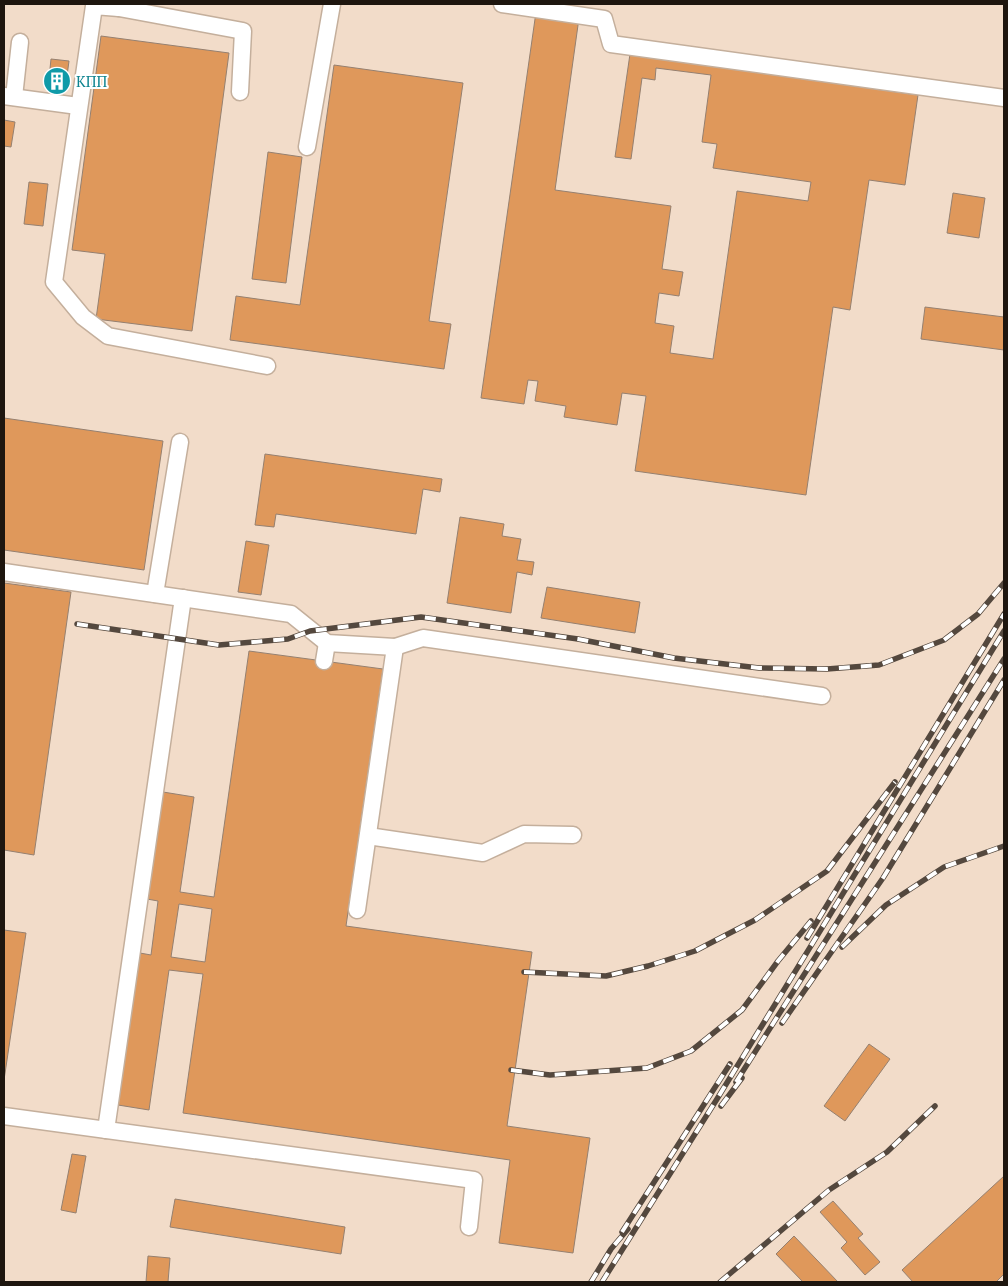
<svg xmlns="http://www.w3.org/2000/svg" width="1008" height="1286" viewBox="0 0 1008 1286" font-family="'PT Serif',serif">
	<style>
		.building { fill: #df985b; stroke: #958070; fill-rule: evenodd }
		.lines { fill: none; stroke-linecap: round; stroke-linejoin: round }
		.minor-casing { stroke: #c4af9c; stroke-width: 19 }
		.minor { stroke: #fff; stroke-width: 16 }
		.rail-casing { stroke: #54483e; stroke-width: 5.5 }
		.rail { stroke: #fff; stroke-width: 4; stroke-dasharray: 11; stroke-linecap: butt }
		.labels { text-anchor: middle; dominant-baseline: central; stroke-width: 4; stroke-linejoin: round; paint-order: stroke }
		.culture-label { font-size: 15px; fill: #0d838f; stroke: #fff; text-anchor: start }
	</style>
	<rect width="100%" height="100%" fill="#f2dcc9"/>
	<g class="building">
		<polygon points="536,12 579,18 555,190 671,206 662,269 683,272 679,296 659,293 655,323 674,326 670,353 713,359 737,191 808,201 811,182 713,168 717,144 702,142 711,75 656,68 655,80 642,78 631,159 615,157 630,54 918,95 905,185 869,180 850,310 833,307 806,495 635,471 646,396 622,393 617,425 564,417 566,406 535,401 538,381 528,380 524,404 481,398"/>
		<polygon points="101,36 229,53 192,331 96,319 105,254 72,250"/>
		<polygon points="51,59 69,61 65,91 48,88"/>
		<polygon points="334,65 463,83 429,321 451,324 444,369 230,340 236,296 300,305"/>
		<polygon points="4,120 15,122 11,147 4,146"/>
		<polygon points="268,152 302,157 286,283 252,279"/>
		<polygon points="29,182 48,184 43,226 24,224"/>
		<polygon points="953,193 985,198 979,238 947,233"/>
		<polygon points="925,307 1004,317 1004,350 921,339"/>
		<polygon points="4,418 163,441 144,570 4,550"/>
		<polygon points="265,454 442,479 440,492 423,489 416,534 276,514 274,527 255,525"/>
		<polygon points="460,517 504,524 502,536 521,539 517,560 534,562 532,575 517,572 511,613 447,603"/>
		<polygon points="246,541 269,545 261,595 238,592"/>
		<polygon points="4,583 71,592 34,855 4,850"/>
		<polygon points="547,587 640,602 635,633 541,618"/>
		<path d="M 249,651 L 383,669 L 346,926 L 532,952 L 507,1126 L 590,1138 L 573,1253 L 499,1243 L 510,1160 L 183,1113 L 203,974 L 169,970 L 149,1110 L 118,1105 L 140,953 L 151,955 L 158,901 L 147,899 L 163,792 L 194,797 L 180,892 L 214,897 ZM 179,904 L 212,909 L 205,962 L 171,957 Z"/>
		<polygon points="4,930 26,933 4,1080"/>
		<polygon points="869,1044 890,1059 845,1121 824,1106"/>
		<polygon points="72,1154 86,1156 76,1213 61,1210"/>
		<polygon points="1004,1176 1004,1274 996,1282 913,1282 902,1270"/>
		<polygon points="175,1199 345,1227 341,1254 170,1227"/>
		<polygon points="833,1201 863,1234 858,1238 880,1262 865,1275 841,1248 847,1242 820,1212"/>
		<polygon points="794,1236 838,1282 803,1282 776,1254"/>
		<polygon points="148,1256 170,1258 168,1282 146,1282"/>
	</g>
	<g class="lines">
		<g class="minor-casing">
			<g id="minor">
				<polyline points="123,4 119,8 94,6 54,282 83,317 108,336 267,366"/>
				<polyline points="502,4 604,19 611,44 1004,98"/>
				<polyline points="119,8 243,31 240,92"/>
				<polyline points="4,96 78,106"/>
				<polyline points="14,97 20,42"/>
				<polyline points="307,147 332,4"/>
				<polyline points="4,572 291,614 327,643 395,647 357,910"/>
				<polyline points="155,594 180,442"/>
				<polyline points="395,647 423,638 822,696"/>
				<polyline points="324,661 327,643"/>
				<polyline points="368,836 483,853 524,834 573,835"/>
				<polyline points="4,1116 474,1180 469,1227"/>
				<polyline points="106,1130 183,598"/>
			</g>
		</g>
		<use href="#minor" class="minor"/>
		<g class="rail-casing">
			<g id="rail">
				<polyline points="77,624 219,645 288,639 310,631 421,617 578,639 674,658 759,668 827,669 879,665 944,640 978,614 1004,583"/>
				<polyline points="807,938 1004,614"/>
				<polyline points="842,947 886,905 944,867 1004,846"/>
				<polyline points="524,972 606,976 648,966 695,951 755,920 827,871 895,782"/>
				<polyline points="782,1023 883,878 1004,680"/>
				<polyline points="511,1070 550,1075 647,1068 691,1051 742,1010 778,961 811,921"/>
				<polyline points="736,1082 1004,659"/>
				<polyline points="721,1106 742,1078"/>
				<polyline points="622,1232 730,1064"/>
				<polyline points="591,1282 611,1249 628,1229"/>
				<polyline points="602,1282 717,1099 1004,631"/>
				<polyline points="720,1282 829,1190 887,1152 935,1106"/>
			</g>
		</g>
		<use href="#rail" class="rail"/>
	</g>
	<defs>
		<g id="building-disc" transform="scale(1.4375)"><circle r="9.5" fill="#0f9aa8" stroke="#fff"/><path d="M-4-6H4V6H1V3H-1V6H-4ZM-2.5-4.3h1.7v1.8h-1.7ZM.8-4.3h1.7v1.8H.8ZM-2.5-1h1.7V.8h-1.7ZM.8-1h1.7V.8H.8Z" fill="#fff"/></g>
	</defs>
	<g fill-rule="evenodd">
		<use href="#building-disc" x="57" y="81"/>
	</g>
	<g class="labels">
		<g class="culture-label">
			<text x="76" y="81">КПП</text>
		</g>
	</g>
	<rect width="1008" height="1286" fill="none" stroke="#1e160f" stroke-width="10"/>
</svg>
